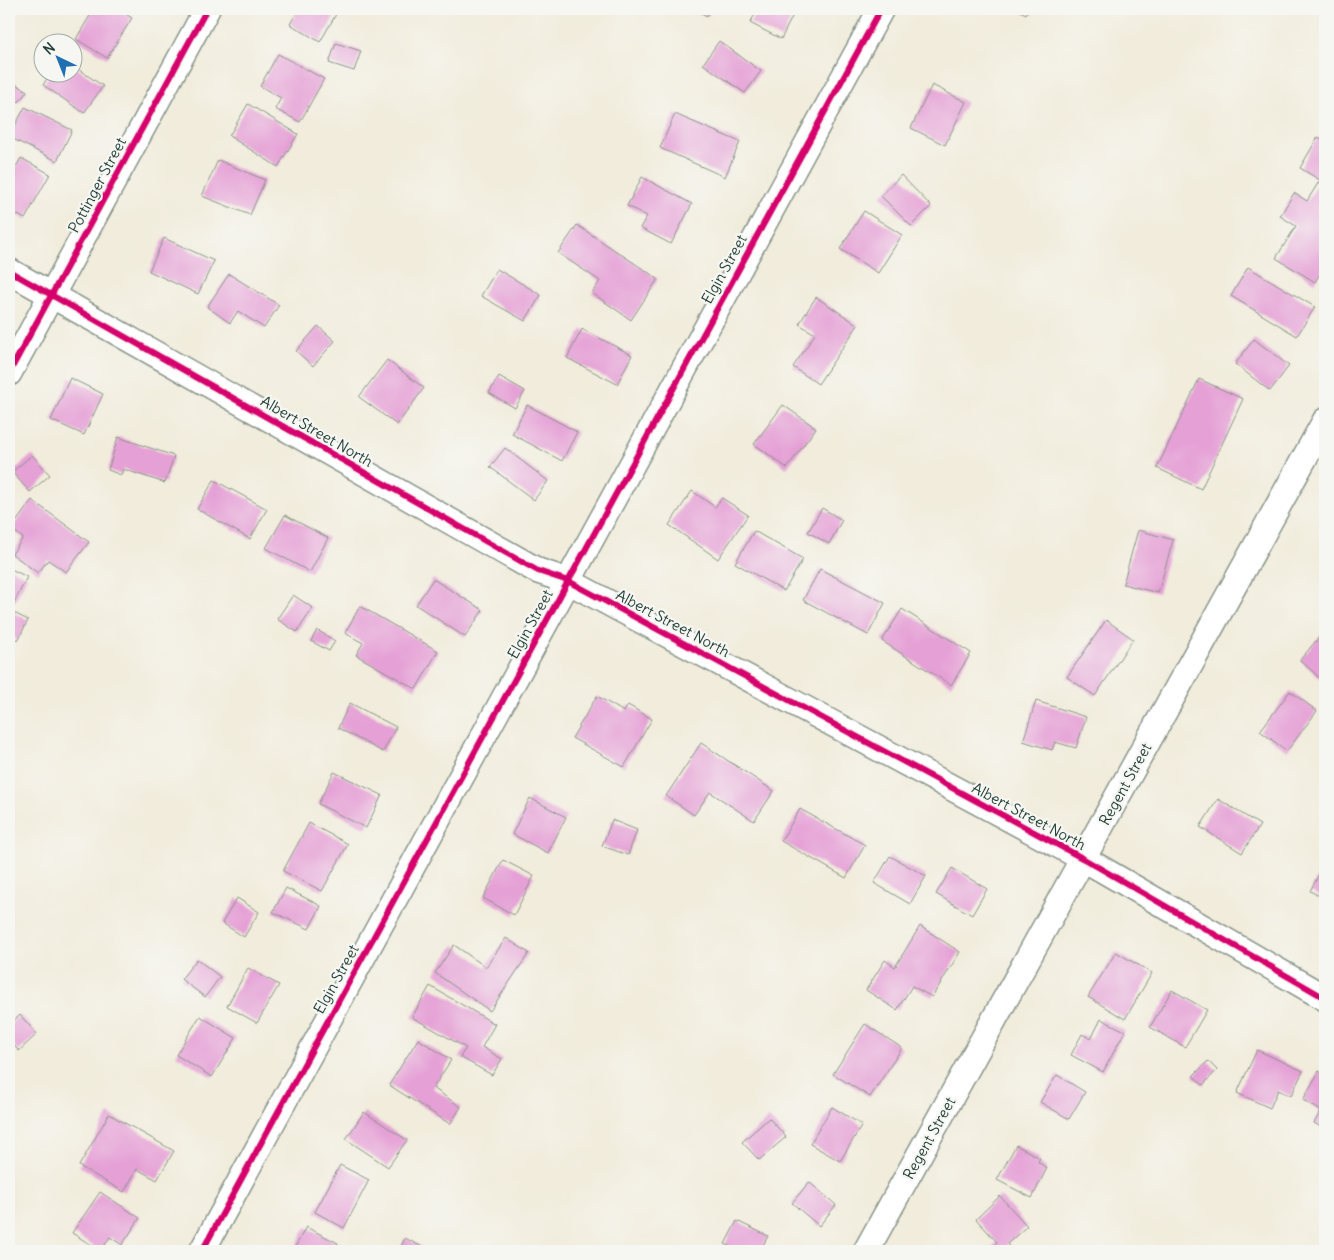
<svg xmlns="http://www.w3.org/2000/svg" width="1334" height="1260" viewBox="0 0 1334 1260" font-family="Delius,sans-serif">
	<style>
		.building { fill: #e5a0d6 }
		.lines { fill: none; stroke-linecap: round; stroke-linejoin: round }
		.street-casing { stroke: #889488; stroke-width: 28 }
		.street { stroke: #fff; stroke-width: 25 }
		.cycleway-casing { stroke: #f6f6f2; stroke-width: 9 }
		.cycleway { stroke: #d6006c; stroke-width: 6 }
		.labels { text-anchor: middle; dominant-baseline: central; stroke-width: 4.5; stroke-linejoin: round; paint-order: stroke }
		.street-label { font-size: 15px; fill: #1f3d34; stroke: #f6f6f2 }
	</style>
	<rect width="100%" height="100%" fill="#f6f6f2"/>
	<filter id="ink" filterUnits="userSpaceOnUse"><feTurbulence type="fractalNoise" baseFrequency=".02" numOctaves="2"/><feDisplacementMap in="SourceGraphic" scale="10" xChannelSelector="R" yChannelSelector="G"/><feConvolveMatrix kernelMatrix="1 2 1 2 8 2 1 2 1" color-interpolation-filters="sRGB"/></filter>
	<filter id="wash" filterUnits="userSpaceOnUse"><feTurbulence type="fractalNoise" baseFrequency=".0096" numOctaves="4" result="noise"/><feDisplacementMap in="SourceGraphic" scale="20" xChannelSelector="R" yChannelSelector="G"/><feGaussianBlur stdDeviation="1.12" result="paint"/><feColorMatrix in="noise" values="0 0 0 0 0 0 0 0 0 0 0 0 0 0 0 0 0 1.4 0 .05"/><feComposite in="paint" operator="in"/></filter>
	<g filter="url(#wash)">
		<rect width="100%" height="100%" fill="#f1ecdb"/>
		<g id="blocks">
			<g class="building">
				<polygon points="94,9 118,9 132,18 107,58 76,39"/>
				<polygon points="299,9 339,9 320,42 290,24"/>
				<polygon points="693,9 711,9 707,16"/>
				<polygon points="758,9 792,9 795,11 781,39 750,23"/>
				<polygon points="1016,9 1029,9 1026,14"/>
				<polygon points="719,41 761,71 745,93 703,64"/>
				<polygon points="336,43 361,51 354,71 329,63"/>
				<polygon points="278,54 324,79 300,122 275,109 281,98 260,86"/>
				<polygon points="72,65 103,86 84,113 43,85 51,72 72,72"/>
				<polygon points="11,81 27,91 19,102 9,95 9,85"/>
				<polygon points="932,85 966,102 945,145 911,128"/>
				<polygon points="248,104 298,134 278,167 229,136"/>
				<polygon points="25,107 72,130 57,161 9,137"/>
				<polygon points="675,114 740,142 725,177 660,148"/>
				<polygon points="1318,137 1325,141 1325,265 1315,282 1276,258 1296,226 1280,216 1294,193 1307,201 1320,180 1300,168"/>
				<polygon points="21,158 50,174 25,219 9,210 9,179"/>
				<polygon points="218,160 265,180 250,215 202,196"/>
				<polygon points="901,175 931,206 911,226 881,196"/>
				<polygon points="642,177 692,204 671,244 640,228 647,216 627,206"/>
				<polygon points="864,211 902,235 878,273 840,249"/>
				<polygon points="577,225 658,279 631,320 592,293 600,281 558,253"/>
				<polygon points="164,238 214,261 198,294 149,271"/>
				<polygon points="1248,267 1315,307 1297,336 1231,296"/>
				<polygon points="497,269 541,295 525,321 481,296"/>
				<polygon points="229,274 279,305 264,328 238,311 230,323 207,307"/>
				<polygon points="816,297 858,325 818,384 793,367 815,334 799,324"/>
				<polygon points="318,326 335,341 313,366 296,351"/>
				<polygon points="582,329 632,355 617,384 567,358"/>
				<polygon points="1254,339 1289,366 1270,391 1235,364"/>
				<polygon points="387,360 424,388 397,425 359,397"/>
				<polygon points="499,376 525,391 515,408 489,393"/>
				<polygon points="70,378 103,394 84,435 51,420"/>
				<polygon points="1199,379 1243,399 1201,489 1157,468"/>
				<polygon points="527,405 577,432 562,461 512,434"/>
				<polygon points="783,405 816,428 787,468 754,444"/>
				<polygon points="118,437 174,456 165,483 123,469 121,475 108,470"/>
				<polygon points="505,448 548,481 534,500 490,467"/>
				<polygon points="32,455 50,475 30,492 12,472"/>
				<polygon points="214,480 267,509 250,539 197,509"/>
				<polygon points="692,491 715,507 722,498 748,515 718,559 669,525"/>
				<polygon points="32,500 89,542 66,572 48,560 38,573 12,554 23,538 11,529"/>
				<polygon points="822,508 842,520 829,544 808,532"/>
				<polygon points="285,515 328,538 310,572 266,548"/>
				<polygon points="1138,530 1173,540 1158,593 1123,584"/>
				<polygon points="754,531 803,559 784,591 735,563"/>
				<polygon points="9,568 27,577 10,611 28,620 18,640 9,635"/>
				<polygon points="820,569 885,603 868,635 803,600"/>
				<polygon points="433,579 483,610 465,637 416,605"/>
				<polygon points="293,595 313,608 297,632 277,619"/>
				<polygon points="360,606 438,651 416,689 356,655 363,643 345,633"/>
				<polygon points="902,609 971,653 951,685 882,641"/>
				<polygon points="1106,620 1133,639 1095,696 1067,677"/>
				<polygon points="317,630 335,641 329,651 311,641"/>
				<polygon points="1325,630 1325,683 1300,660"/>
				<polygon points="1290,691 1317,711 1287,751 1260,731"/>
				<polygon points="597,696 624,712 628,705 652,719 624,767 572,738"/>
				<polygon points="1036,701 1086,717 1076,748 1055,742 1052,750 1023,741"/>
				<polygon points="350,703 396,727 383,752 338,728"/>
				<polygon points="701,743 774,791 754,821 710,792 694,815 666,796"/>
				<polygon points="334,772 382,795 366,828 318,804"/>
				<polygon points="530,798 566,817 548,853 512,834"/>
				<polygon points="1218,799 1260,825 1242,853 1200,827"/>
				<polygon points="800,809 865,845 846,878 781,841"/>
				<polygon points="612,820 637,830 628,855 602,846"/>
				<polygon points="309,823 348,844 322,891 283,871"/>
				<polygon points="890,856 926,876 910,904 874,883"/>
				<polygon points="503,860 534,876 514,915 483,898"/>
				<polygon points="1325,863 1325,899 1310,891"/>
				<polygon points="952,868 987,889 972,915 936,894"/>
				<polygon points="286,888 321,906 309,929 273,912"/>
				<polygon points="237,898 259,912 244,937 222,923"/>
				<polygon points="920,926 960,952 932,997 912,986 897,1010 866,990 885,960 895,967"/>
				<polygon points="506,938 529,953 490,1011 435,973 454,945 486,967"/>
				<polygon points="1116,952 1152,973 1125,1019 1088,997"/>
				<polygon points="197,959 220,977 205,997 181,979"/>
				<polygon points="248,968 279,985 257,1023 227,1006"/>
				<polygon points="430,986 495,1024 482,1047 502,1059 492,1075 460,1057 466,1048 412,1017"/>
				<polygon points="1172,990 1207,1010 1185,1047 1150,1027"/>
				<polygon points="20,1015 37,1034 19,1051 9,1040 9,1025"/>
				<polygon points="200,1016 236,1038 212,1077 176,1055"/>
				<polygon points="1101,1019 1125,1031 1103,1072 1071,1055 1082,1034 1091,1039"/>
				<polygon points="865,1024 902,1048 870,1097 833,1074"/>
				<polygon points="418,1039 451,1060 433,1088 461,1107 450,1124 389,1085"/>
				<polygon points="1257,1050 1303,1071 1291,1096 1278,1090 1270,1108 1237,1093"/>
				<polygon points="1208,1061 1217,1070 1203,1085 1193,1076"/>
				<polygon points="1319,1071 1325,1075 1325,1129 1314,1123 1321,1111 1303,1100"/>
				<polygon points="1057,1075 1085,1092 1069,1119 1040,1102"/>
				<polygon points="832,1107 862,1125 840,1161 810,1144"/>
				<polygon points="364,1112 407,1140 388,1167 346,1139"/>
				<polygon points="109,1114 174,1151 157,1180 137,1169 124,1192 79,1166"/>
				<polygon points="769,1118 786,1137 759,1160 742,1142"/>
				<polygon points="1016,1145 1040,1158 1038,1162 1047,1168 1032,1198 997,1180"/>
				<polygon points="340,1165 369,1180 344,1228 315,1212"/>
				<polygon points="809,1182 836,1205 819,1226 792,1203"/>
				<polygon points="100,1192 140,1218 122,1245 110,1237 101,1251 72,1233"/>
				<polygon points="1000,1196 1027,1226 1007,1244 1013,1251 988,1251 997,1242 976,1219"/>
				<polygon points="737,1221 768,1236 760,1251 739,1251 725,1244"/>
				<polygon points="306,1227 338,1243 333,1251 293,1251"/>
				<polygon points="405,1238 430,1251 399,1251"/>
			</g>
		</g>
	</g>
	<g filter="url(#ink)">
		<use href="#blocks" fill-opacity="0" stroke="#889488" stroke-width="1"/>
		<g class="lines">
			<g class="street-casing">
				<g id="street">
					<polyline points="9,271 538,571 568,581 1084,859 1325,998"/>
					<polyline points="9,373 207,9"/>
					<polyline points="202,1251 881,9"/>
					<polyline points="866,1251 1325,421"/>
				</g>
			</g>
			<use href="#street" class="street"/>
			<g class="cycleway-casing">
				<g id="cycleway">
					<polyline points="9,271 538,571 568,581 1084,859 1325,998"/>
					<polyline points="9,373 207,9"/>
					<polyline points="202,1251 881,9"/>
				</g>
			</g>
			<use href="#cycleway" class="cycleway"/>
		</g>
	</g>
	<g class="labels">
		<g class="street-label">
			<text transform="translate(97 185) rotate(-62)">Pottinger Street</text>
			<text transform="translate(724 269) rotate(-61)">Elgin Street</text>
			<text transform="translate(317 431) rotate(30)">Albert Street North</text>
			<text transform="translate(673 623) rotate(28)">Albert Street North</text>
			<text transform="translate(530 624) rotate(-61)">Elgin Street</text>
			<text transform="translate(1125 784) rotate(-61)">Regent Street</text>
			<text transform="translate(1029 816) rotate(28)">Albert Street North</text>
			<text transform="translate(336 979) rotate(-61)">Elgin Street</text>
			<text transform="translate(929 1138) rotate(-61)">Regent Street</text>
		</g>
	</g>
	<rect width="1334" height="1260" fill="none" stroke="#f6f6f2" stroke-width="30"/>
	<g transform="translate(58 58) rotate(317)"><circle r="24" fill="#f6f6f2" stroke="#a0aca6"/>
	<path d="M0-4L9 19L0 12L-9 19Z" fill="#1f6fb2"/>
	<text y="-8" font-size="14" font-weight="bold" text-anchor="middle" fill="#1f3d34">N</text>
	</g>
</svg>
